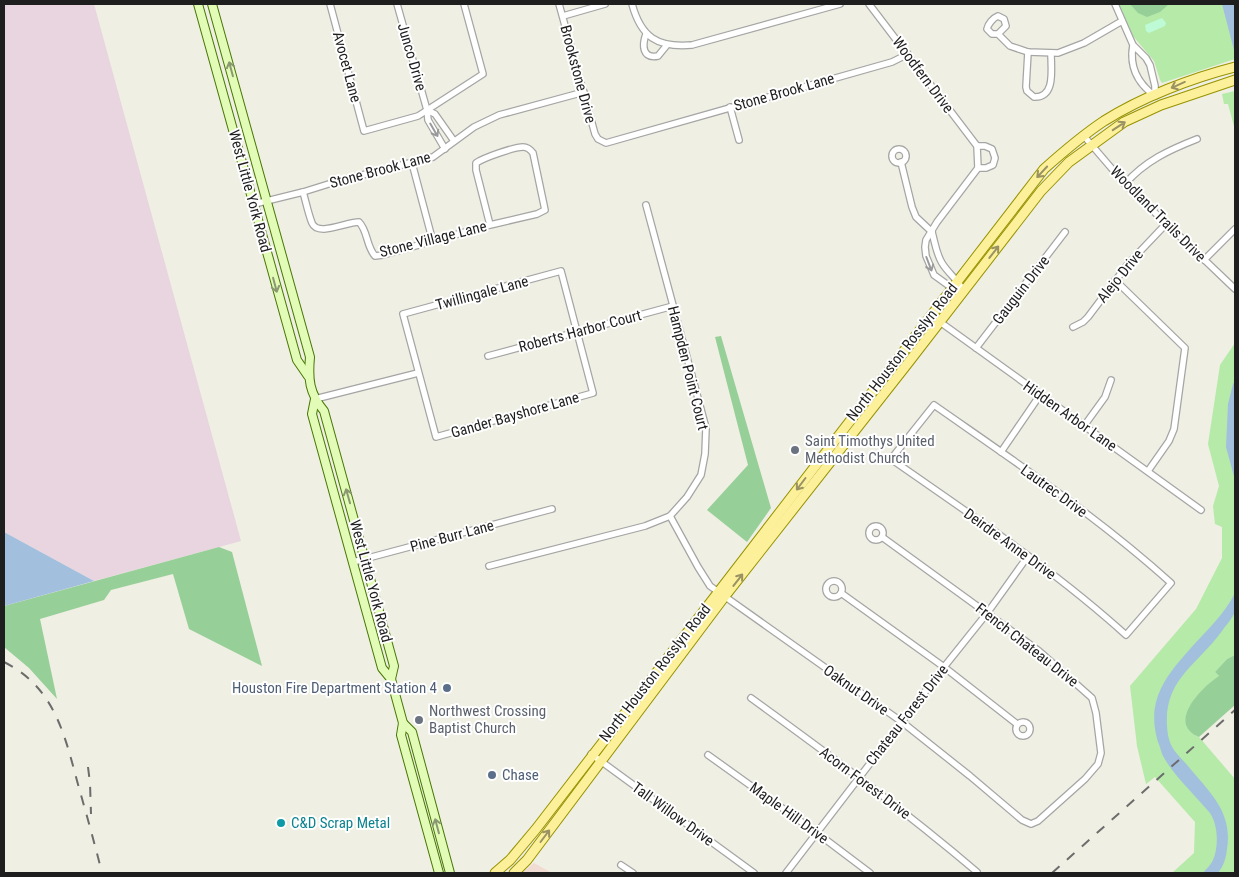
<svg xmlns="http://www.w3.org/2000/svg" width="1239" height="877" viewBox="0 0 1239 877" font-family="'Roboto Condensed',sans-serif">
	<style>
		.commercial { fill: #f0dcd2 }
		.industrial { fill: #e8d5df }
		.grass { fill: #b5eaa8 }
		.forest { fill: #97cf98 }
		.park { fill: #bffad6 }
		.water { fill: #a3bfde }
		.lines { fill: none; stroke-linecap: round; stroke-linejoin: round }
		.minor-casing { stroke: #a5a5a5; stroke-width: 8 }
		.secondary-casing { stroke: #477703; stroke-width: 10 }
		.primary-casing { stroke: #979300; stroke-width: 11 }
		.minor { stroke: #fff; stroke-width: 5.5 }
		.secondary { stroke: #e2fbb6; stroke-width: 8 }
		.primary { stroke: #fdf09a; stroke-width: 9 }
		.rail { stroke: #6c6c6c; stroke-width: 2; stroke-dasharray: 10 10; stroke-linecap: butt }
		.oneway { stroke: #8a9872 }
		.oneway2 { stroke: #999262 }
		.oneway3 { stroke: #9a9a9a }
		.worship-dot { fill: #6b7280; stroke: #fff; stroke-width: 2 }
		.service-dot { fill: #5c6f8a; stroke: #fff; stroke-width: 2 }
		.culture-dot { fill: #0f9aa8; stroke: #fff; stroke-width: 2 }
		.labels { text-anchor: middle; dominant-baseline: central; stroke-width: 4; stroke-linejoin: round; paint-order: stroke }
		.street-label { font-size: 15px; fill: #1e1e1e; stroke: #fff }
		.worship-label { font-size: 15px; fill: #5b616d; stroke: #fff; text-anchor: start }
		.service-label { font-size: 15px; fill: #4e5e75; stroke: #fff; text-anchor: end }
		.culture-label { font-size: 15px; fill: #0d838f; stroke: #fff; text-anchor: start }
	</style>
	<rect width="100%" height="100%" fill="#efefe3"/>
	<polygon class="commercial" points="534,863 552,873 522,873"/>
	<polygon class="industrial" points="4,4 94,4 241,541 94,581 4,532"/>
	<g class="grass">
		<polygon points="1119,4 1235,4 1235,59 1162,83 1160,80 1154,61 1133,36"/>
		<polygon points="1235,91 1235,130 1228,104 1224,104 1222,94"/>
		<path d="M 1235,343 L 1235,655 L 1227,659 L 1215,672 L 1219,676 C 1203,687 1166,723 1199,737 L 1235,779 L 1235,873 L 1172,873 L 1194,853 L 1195,822 L 1155,777 L 1146,784 L 1137,746 L 1130,686 L 1196,609 L 1222,558 L 1222,527 L 1215,524 L 1213,506 L 1219,486 L 1208,444 L 1220,365 Z"/>
	</g>
	<g class="forest">
		<polygon points="1130,4 1169,4 1160,12 1147,17 1138,13"/>
		<polygon points="721,336 771,508 747,542 707,510 748,465 715,337"/>
		<polygon points="219,547 232,552 262,666 189,629 173,574 111,590 104,600 40,619 57,699 29,668 4,647 4,606"/>
		<path d="M 1235,655 L 1235,705 L 1199,737 C 1166,723 1202,687 1219,676 L 1215,672 L 1227,659 Z"/>
	</g>
	<polygon class="park" points="1162,18 1166,23 1165,26 1149,33 1146,31 1145,25"/>
	<g class="water">
		<polygon points="1222,4 1235,4 1235,54"/>
		<polygon points="1235,381 1235,480 1226,447 1228,404 1233,384"/>
		<polygon points="4,532 94,581 4,606"/>
		<path d="M 1235,593 C 1235,599 1237,606 1235,612 C 1232,619 1226,625 1222,631 C 1195,668 1160,681 1168,735 C 1171,751 1179,755 1188,766 C 1210,793 1233,812 1227,849 C 1226,858 1224,865 1218,873 L 1203,873 C 1206,869 1211,865 1213,860 C 1219,846 1218,825 1210,813 C 1195,795 1174,776 1163,756 C 1161,752 1160,746 1158,742 C 1146,702 1164,678 1190,649 C 1206,631 1224,615 1235,593 Z"/>
	</g>
	<g class="lines">
		<g class="minor-casing">
			<g id="minor">
				<polyline points="330,4 364,131 418,116 483,74 464,4"/>
				<polyline points="397,4 427,110 428,120 445,149"/>
				<polyline points="559,4 595,134 598,139 606,143 892,62 908,54"/>
				<path d="M 632,4 C 641,37 657,48 692,45 L 840,4"/>
				<polyline points="869,4 977,146 978,168 937,222 926,240 925,247 926,256 934,275 952,288 964,291"/>
				<path d="M 1115,4 L 1133,45 L 1146,58 L 1150,65 L 1155,86 L 1155,96 C 1137,83 1129,67 1133,45"/>
				<polyline points="563,16 605,4"/>
				<path d="M 646,34 C 642,45 642,59 658,56 L 667,45"/>
				<path d="M 998,34 L 1006,26 L 1004,19 L 998,16 C 993,18 988,24 987,29 L 992,34 L 998,34 L 1010,46 L 1028,52 L 1058,53 L 1084,43 L 1122,21"/>
				<path d="M 1028,52 L 1026,87 L 1027,91 L 1034,97 C 1056,98 1051,69 1051,53"/>
				<polyline points="730,107 739,140"/>
				<polyline points="427,110 435,114 454,141"/>
				<polyline points="1083,135 1125,184 1235,289"/>
				<polyline points="977,146 985,146 992,149 995,158 993,165 986,168 978,168"/>
				<circle cx="899" cy="156" r="7"/>
				<polyline points="901,162 912,207 916,217 932,232"/>
				<polyline points="412,163 433,242"/>
				<path d="M 1125,184 C 1145,161 1169,150 1197,139"/>
				<path d="M 303,192 C 306,202 308,213 312,223 C 318,237 346,222 359,222 C 368,231 366,246 375,256 L 383,255 L 490,225 L 537,214 L 545,210 L 533,153 C 530,149 527,147 523,147 C 514,147 483,158 476,163 L 476,170 L 490,225"/>
				<polyline points="254,204 303,192 335,182 433,157 474,127 499,115 584,92"/>
				<path d="M 932,232 C 935,243 936,253 942,263 C 948,273 957,279 964,291"/>
				<polyline points="1204,260 1235,229"/>
				<polygon points="561,271 593,393 436,437 403,314"/>
				<polyline points="1115,280 1185,348 1174,429 1169,441 1148,471"/>
				<polyline points="940,322 1201,510"/>
				<polyline points="1073,327 1083,322 1088,317 1128,264 1166,224"/>
				<polyline points="976,348 1065,232"/>
				<polyline points="488,356 673,306"/>
				<polyline points="315,399 418,373"/>
				<path d="M 934,405 C 1014,461 1098,517 1171,583 L 1126,635 C 1053,569 971,515 891,459 Z"/>
				<polyline points="1084,426 1105,397 1111,380"/>
				<polyline points="1001,452 1040,395"/>
				<polyline points="670,516 698,567 710,586 902,722 970,776 1022,820 1031,824 1038,821 1085,779 1098,764 1101,753 1096,713 1092,698 1039,651 882,537"/>
				<circle cx="876" cy="533" r="7"/>
				<polyline points="353,562 552,509"/>
				<polyline points="489,566 645,526 670,516 687,497 701,475 705,454 706,428 646,205"/>
				<circle cx="834" cy="589" r="8"/>
				<polyline points="841,593 944,667 1017,724"/>
				<path d="M 751,698 C 828,754 904,810 977,872"/>
				<circle cx="1023" cy="729" r="7"/>
				<polyline points="591,754 754,873"/>
				<polyline points="708,755 817,833 870,873"/>
				<polyline points="621,865 633,873"/>
				<polyline points="786,873 944,667 988,612 1028,556"/>
			</g>
		</g>
		<g class="secondary-casing">
			<g id="secondary">
				<polyline points="198,4 297,360 308,376"/>
				<path d="M 212,4 L 310,357 C 308,379 309,393 324,411 L 394,666 L 391,679"/>
				<polyline points="315,399 312,414 382,668 391,679 403,723 401,735 439,873"/>
				<polyline points="403,723 412,732 450,873"/>
			</g>
		</g>
		<g class="primary-casing">
			<g id="primary">
				<path d="M 495,873 L 510,860 L 536,829 L 1044,169 C 1063,152 1083,135 1104,121 C 1142,97 1192,78 1235,67"/>
				<polyline points="514,873 527,860 725,596 908,363 1041,191 1069,162 1124,122 1161,105 1235,80"/>
			</g>
		</g>
		<use href="#minor" class="minor"/>
		<use href="#secondary" class="secondary"/>
		<use href="#primary" class="primary"/>
		<g class="rail">
			<path d="M 4,662 C 56,688 65,737 79,788 C 87,816 95,845 102,873"/>
			<polyline points="88,767 90,783 91,814"/>
			<polyline points="1052,873 1235,710"/>
		</g>
	</g>
	<defs><path id="oneway-shaft" d="M-6 0H5M1.5-3L5.5 0L1.5 3" fill="none" stroke-width="1.6" stroke-linecap="round" stroke-linejoin="round" transform="scale(1.25)"/></defs>
	<g class="oneway">
		<use href="#oneway-shaft" transform="translate(231 69) rotate(-105)"/>
		<use href="#oneway-shaft" transform="translate(275 285) rotate(75)"/>
		<use href="#oneway-shaft" transform="translate(348 496) rotate(-106)"/>
		<use href="#oneway-shaft" transform="translate(437 826) rotate(-105)"/>
	</g>
	<g class="oneway2">
		<use href="#oneway-shaft" transform="translate(1178 85) rotate(156)"/>
		<use href="#oneway-shaft" transform="translate(1119 126) rotate(-33)"/>
		<use href="#oneway-shaft" transform="translate(1042 172) rotate(133)"/>
		<use href="#oneway-shaft" transform="translate(994 252) rotate(-52)"/>
		<use href="#oneway-shaft" transform="translate(801 484) rotate(127)"/>
		<use href="#oneway-shaft" transform="translate(738 580) rotate(-52)"/>
		<use href="#oneway-shaft" transform="translate(545 836) rotate(-53)"/>
	</g>
	<g class="oneway3">
		<use href="#oneway-shaft" transform="translate(434 130) rotate(60)"/>
		<use href="#oneway-shaft" transform="translate(929 264) rotate(69)"/>
	</g>
	<g class="worship-dot">
		<circle cx="795" cy="450" r="5"/>
		<circle cx="419" cy="720" r="5"/>
	</g>
	<g class="service-dot">
		<circle cx="447" cy="688" r="5"/>
		<circle cx="492" cy="775" r="5"/>
	</g>
	<circle class="culture-dot" cx="281" cy="823" r="5"/>
	<g class="labels">
		<g class="street-label">
			<text transform="translate(412 57) rotate(74)">Junco Drive</text>
			<text transform="translate(347 67) rotate(75)">Avocet Lane</text>
			<text transform="translate(578 74) rotate(75)">Brookstone Drive</text>
			<text transform="translate(923 75) rotate(53)">Woodfern Drive</text>
			<text transform="translate(784 92) rotate(-16)">Stone Brook Lane</text>
			<text transform="translate(380 170) rotate(-15)">Stone Brook Lane</text>
			<text transform="translate(250 191) rotate(75)">West Little York Road</text>
			<text transform="translate(1158 214) rotate(45)">Woodland Trails Drive</text>
			<text transform="translate(433 239) rotate(-14)">Stone Village Lane</text>
			<text transform="translate(1120 276) rotate(-51)">Alejo Drive</text>
			<text transform="translate(1021 290) rotate(-52)">Gauguin Drive</text>
			<text transform="translate(482 293) rotate(-15)">Twillingale Lane</text>
			<text transform="translate(580 331) rotate(-15)">Roberts Harbor Court</text>
			<text transform="translate(902 352) rotate(-52)">North Houston Rosslyn Road</text>
			<text transform="translate(688 368) rotate(76)">Hampden Point Court</text>
			<text transform="translate(515 415) rotate(-16)">Gander Bayshore Lane</text>
			<text transform="translate(1070 416) rotate(35)">Hidden Arbor Lane</text>
			<text transform="translate(1054 491) rotate(36)">Lautrec Drive</text>
			<text transform="translate(452 536) rotate(-15)">Pine Burr Lane</text>
			<text transform="translate(1010 544) rotate(36)">Deirdre Anne Drive</text>
			<text transform="translate(371 581) rotate(75)">West Little York Road</text>
			<text transform="translate(1027 645) rotate(38)">French Chateau Drive</text>
			<text transform="translate(655 673) rotate(-52)">North Houston Rosslyn Road</text>
			<text transform="translate(856 690) rotate(35)">Oaknut Drive</text>
			<text transform="translate(907 715) rotate(-52)">Chateau Forest Drive</text>
			<text transform="translate(865 783) rotate(37)">Acorn Forest Drive</text>
			<text transform="translate(789 813) rotate(36)">Maple Hill Drive</text>
			<text transform="translate(673 814) rotate(36)">Tall Willow Drive</text>
		</g>
		<g class="worship-label">
			<text x="805" y="441">Saint Timothys United<tspan x="805" dy="17">Methodist Church</tspan></text>
			<text x="429" y="711">Northwest Crossing<tspan x="429" dy="17">Baptist Church</tspan></text>
		</g>
		<g class="service-label">
			<text x="437" y="688">Houston Fire Department Station 4</text>
			<text x="502" y="775" text-anchor="start">Chase</text>
		</g>
		<g class="culture-label">
			<text x="291" y="823">C&amp;D Scrap Metal</text>
		</g>
	</g>
	<rect width="1239" height="877" fill="none" stroke="#1e1e1e" stroke-width="10"/>
</svg>
